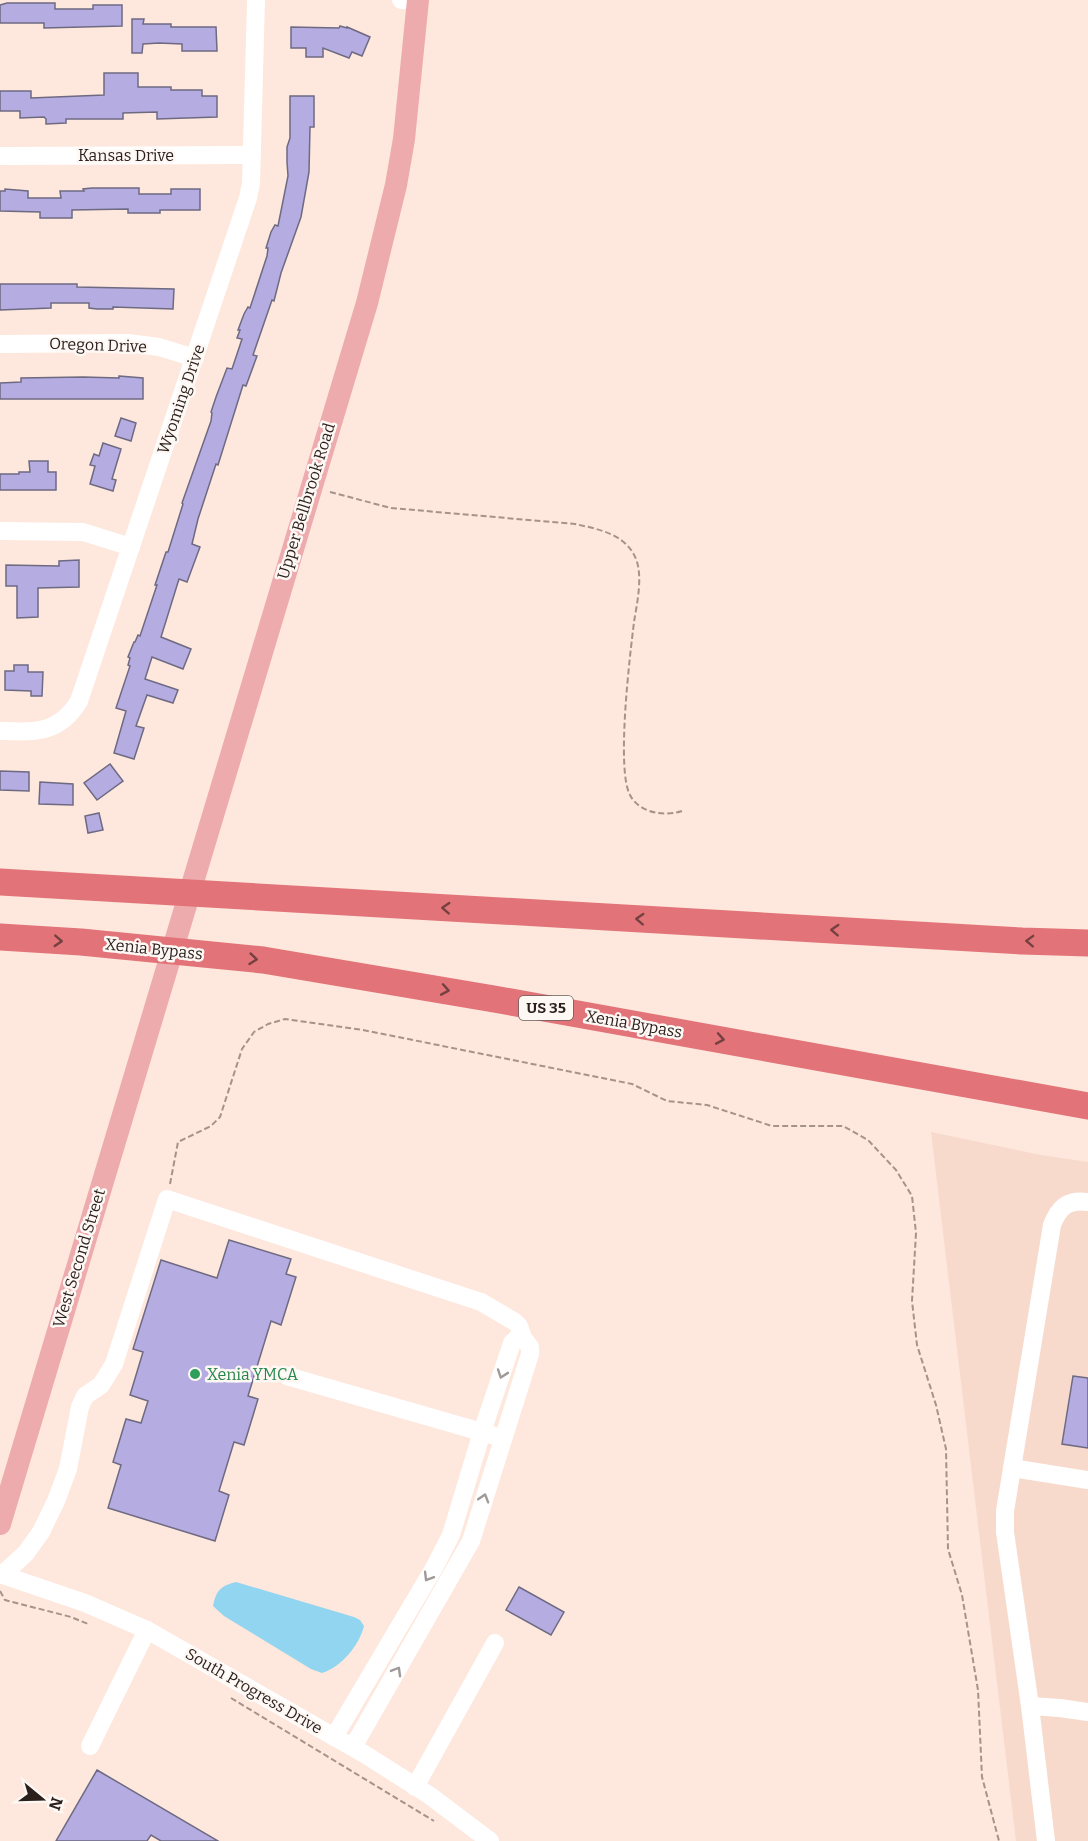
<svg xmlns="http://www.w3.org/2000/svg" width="1088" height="1841" viewBox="0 0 1088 1841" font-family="Bitter,serif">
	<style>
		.built { fill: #f7dacc }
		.water { fill: #92d5f0 }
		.building { fill: #b5ace2; stroke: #6e6a82; stroke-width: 1.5 }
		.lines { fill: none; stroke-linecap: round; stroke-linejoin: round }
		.path { stroke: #a5938b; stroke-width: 2; stroke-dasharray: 6 3; stroke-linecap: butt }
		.minor { stroke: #fff; stroke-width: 18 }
		.major { stroke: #eeabae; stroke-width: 22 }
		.highway { stroke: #e27378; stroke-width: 27 }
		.oneway { stroke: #744140 }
		.oneway2 { stroke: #9f9a98 }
		.leisure-dot { fill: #2e9e5b; stroke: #fef8f5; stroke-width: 2 }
		.labels { text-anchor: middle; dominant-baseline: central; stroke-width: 5; stroke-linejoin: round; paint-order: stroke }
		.shield { fill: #fef8f5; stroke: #6a605c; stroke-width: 1.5 }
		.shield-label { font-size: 15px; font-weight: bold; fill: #2a1f1b }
		.street-label { font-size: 16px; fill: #2a1f1b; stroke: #fef8f5 }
		.leisure-label { font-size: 16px; fill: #27864d; stroke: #fef8f5; text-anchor: start }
	</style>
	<rect width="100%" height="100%" fill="#fee7dc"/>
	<polygon class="built" points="931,1132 1041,1155 1088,1162 1088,1841 1016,1841"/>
	<path class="water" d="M 236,1582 L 354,1617 L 360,1620 L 364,1626 C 359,1646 341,1667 322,1673 L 311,1669 L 224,1616 L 213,1606 C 216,1591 220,1586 236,1582 Z"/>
	<g class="building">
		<polygon points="7,3 55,3 55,9 93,9 93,5 122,5 122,26 44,28 44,23 0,23 0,5"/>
		<polygon points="132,19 144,19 143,24 171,24 171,27 216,27 217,51 182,51 182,44 159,43 143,44 142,53 132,53"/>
		<polygon points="340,26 347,28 347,27 370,37 362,56 352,52 349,58 323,48 323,57 306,57 306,48 291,48 291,27 339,28"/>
		<polygon points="104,73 138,73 138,87 171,87 171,90 202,90 202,96 217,96 217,117 157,119 157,112 123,113 123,119 66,119 66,123 46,124 46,119 44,117 20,118 20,111 0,111 0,91 31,91 31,98 104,95"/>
		<polygon points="290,96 314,96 314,127 310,127 309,172 301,217 281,273 274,301 272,300 253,355 257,356 246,386 243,385 218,465 216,464 198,519 192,544 200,547 187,582 179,579 161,637 191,649 183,669 152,657 145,679 178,690 173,703 147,695 136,726 144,728 134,759 114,753 126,711 116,708 130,666 128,665 130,658 128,657 134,642 135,642 138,635 140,636 157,585 155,585 166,552 168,552 183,504 182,503 211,421 212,413 211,412 216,397 227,368 232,369 242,339 237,338 240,330 238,330 244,314 248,307 250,308 267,256 268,248 266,248 271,232 275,225 278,226 288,176 287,162 287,147 290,138"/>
		<polygon points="92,188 139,188 139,194 171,194 171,189 200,189 200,210 160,210 160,213 128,213 128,209 72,210 72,218 40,218 40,212 0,211 0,191 5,191 5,189 28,191 28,198 61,198 60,191 84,191 83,189"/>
		<polygon points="0,284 77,284 77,287 174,289 173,309 113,307 113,309 97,309 89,308 89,303 51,303 51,308 0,310"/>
		<polygon points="119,376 143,378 143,399 0,399 0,383 21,382 21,378 83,377 119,378"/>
		<polygon points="121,418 136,423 131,441 115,436"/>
		<polygon points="103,443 121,449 112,479 116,480 113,491 90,484 95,466 90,465 94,454 99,456"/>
		<polygon points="29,461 48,461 48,472 56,472 56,490 0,490 0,474 19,474 19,472 30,472"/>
		<polygon points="79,560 79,587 38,588 38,617 17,618 17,586 6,586 6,565 59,566 59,561"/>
		<polygon points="14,665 28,665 28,672 43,672 42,696 31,696 31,691 5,690 5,671 14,671"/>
		<polygon points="110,764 123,781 97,800 84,783"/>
		<polygon points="0,771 29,772 29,791 0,790"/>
		<polygon points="40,782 73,784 73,805 39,804"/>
		<polygon points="99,813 103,830 88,833 85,816"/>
		<polygon points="229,1240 291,1259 286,1274 296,1277 281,1325 271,1321 248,1396 258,1399 244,1445 234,1442 219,1491 229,1495 215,1541 108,1508 121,1465 113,1462 126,1419 141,1423 148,1401 130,1395 143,1352 133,1349 161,1260 217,1278"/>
		<polygon points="1073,1376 1088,1378 1088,1448 1062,1444"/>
		<polygon points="519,1587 564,1612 551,1635 506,1610"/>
		<polygon points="97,1770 218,1841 161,1841 151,1835 147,1841 56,1841"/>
	</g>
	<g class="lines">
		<g class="path">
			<path d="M 330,492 L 391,508 L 575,524 C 598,529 626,534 636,559 C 643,577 637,603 634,622 C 630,655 616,769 630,795 C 639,813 665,817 682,811"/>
			<polyline points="170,1184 178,1142 211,1126 220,1117 242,1049 254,1032 268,1024 285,1019 363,1030 632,1084 667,1101 707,1105 772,1126 843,1126 868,1140 896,1170 912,1196 916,1233 912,1301 917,1345 936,1405 946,1449 948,1549 962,1595 978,1690 982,1777 999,1841"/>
			<polyline points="0,1591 5,1600 71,1617 88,1624"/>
			<polyline points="231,1698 434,1821"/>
		</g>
		<g class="minor">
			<polyline points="401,0 418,0"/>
			<polyline points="0,156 252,155"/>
			<polyline points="0,344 128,343 159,347 195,358"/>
			<polyline points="0,531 83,532 131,547"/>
			<path d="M 0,731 C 35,732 59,734 79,701 L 248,198 L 251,183 L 256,0"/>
			<polyline points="287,1376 492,1435"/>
			<polyline points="1012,1468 1088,1480"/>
			<polyline points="0,1574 85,1603 147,1630 366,1755 429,1795 490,1841"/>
			<polyline points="2,1575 26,1553 41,1532 56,1501 68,1469 80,1407 85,1396 101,1385 114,1364 167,1199 481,1302 515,1322 519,1326 523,1338"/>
			<polyline points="1030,1706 1060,1708 1088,1712"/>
			<polyline points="334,1737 434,1568 451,1535 482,1432 512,1343 517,1338 523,1338 530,1347 530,1354 471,1541 353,1747"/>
			<polyline points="90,1746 147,1630"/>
			<polyline points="415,1787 495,1643"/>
			<path d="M 1046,1841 L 1030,1706 L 1005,1532 L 1005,1511 L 1052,1225 C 1059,1207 1068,1199 1088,1202"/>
		</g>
		<polyline class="major" points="0,1524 367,303 396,185 404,139 418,0"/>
		<g class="highway">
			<polyline points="0,882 1022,941 1088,943"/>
			<polyline points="0,937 81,942 263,960 494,999 1088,1106"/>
		</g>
	</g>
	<defs><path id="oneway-chevron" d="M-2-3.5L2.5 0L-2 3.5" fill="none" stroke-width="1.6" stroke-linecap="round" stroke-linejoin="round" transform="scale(1.5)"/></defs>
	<g class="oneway">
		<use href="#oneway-chevron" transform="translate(446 908) rotate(-177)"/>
		<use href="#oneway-chevron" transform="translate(640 919) rotate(-177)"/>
		<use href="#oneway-chevron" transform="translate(835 930) rotate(-177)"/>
		<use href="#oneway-chevron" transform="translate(58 941) rotate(3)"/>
		<use href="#oneway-chevron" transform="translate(1030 941) rotate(-178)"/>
		<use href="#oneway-chevron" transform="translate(253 959) rotate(6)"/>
		<use href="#oneway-chevron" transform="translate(445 990) rotate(10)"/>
		<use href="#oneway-chevron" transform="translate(720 1039) rotate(10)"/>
	</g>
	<g class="oneway2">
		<use href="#oneway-chevron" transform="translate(502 1374) rotate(109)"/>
		<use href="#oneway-chevron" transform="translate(484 1498) rotate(-73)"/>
		<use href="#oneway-chevron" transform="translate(428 1577) rotate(121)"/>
		<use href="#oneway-chevron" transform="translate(397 1671) rotate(-60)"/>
	</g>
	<circle class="leisure-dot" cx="195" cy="1374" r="6"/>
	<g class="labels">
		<rect class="shield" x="519" y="996" width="54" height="24" rx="4.5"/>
		<g class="shield-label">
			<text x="546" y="1008">US 35</text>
		</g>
		<g class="street-label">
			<text x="126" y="155">Kansas Drive</text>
			<text transform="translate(98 345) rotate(2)">Oregon Drive</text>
			<text transform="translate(181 399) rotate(-71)">Wyoming Drive</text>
			<text transform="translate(306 501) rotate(-73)">Upper Bellbrook Road</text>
			<text transform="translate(154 949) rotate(6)">Xenia Bypass</text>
			<text transform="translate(634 1024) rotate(10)">Xenia Bypass</text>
			<text transform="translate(79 1258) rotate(-73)">West Second Street</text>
			<text transform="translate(254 1691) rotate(30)">South Progress Drive</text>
		</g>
		<g class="leisure-label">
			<text x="207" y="1374">Xenia YMCA</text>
		</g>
	</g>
	<g transform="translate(42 1799) rotate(109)" stroke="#fef8f5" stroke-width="4.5" paint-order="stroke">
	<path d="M0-4.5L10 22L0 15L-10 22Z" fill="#2a1f1b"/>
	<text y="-9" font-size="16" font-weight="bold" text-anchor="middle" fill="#2a1f1b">N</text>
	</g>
</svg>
